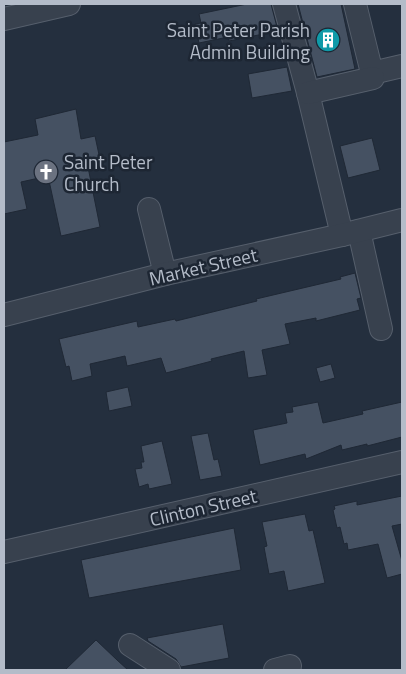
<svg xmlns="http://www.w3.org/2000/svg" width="406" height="674" viewBox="0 0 406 674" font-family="'Titillium Web',sans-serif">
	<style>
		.building { fill: #455162; stroke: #1f2835 }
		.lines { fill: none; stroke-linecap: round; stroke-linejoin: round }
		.minor-casing { stroke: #565f6c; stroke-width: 24 }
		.minor { stroke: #38414e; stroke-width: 22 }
		.labels { text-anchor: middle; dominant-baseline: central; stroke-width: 5; stroke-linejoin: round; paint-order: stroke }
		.poi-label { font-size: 19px; fill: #b4bcc9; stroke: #1d2633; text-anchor: end }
		.street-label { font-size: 19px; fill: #b4bcc9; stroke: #1d2633 }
	</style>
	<rect width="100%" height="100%" fill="#242f3e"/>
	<g class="building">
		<polygon points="247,4 271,4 278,31 229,41 228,37 199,43 195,24 201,23 199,14"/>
		<polygon points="298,4 341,4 355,69 317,77"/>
		<polygon points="287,67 292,91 252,98 248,74"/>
		<polygon points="76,109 81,139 95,136 101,164 88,167 100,227 61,236 48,176 21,182 27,209 4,214 4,142 38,135 35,119"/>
		<polygon points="372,138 380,170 348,178 340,146"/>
		<polygon points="355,273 361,298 357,299 360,310 316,321 316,318 285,324 290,344 262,350 267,375 248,378 244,351 211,359 212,361 166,373 161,358 127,366 125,356 90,364 92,376 72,381 69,366 66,367 59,339 137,321 138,327 175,319 176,321 257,301 256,299 341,279 340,277"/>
		<polygon points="331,364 335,378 320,382 316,368"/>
		<polygon points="128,387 132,406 109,411 106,392"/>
		<polygon points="318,402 323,423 363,414 362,411 402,402 402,437 367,446 367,444 342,450 341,445 306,459 305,454 260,465 253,430 287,423 285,413 293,412 292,407"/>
		<polygon points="208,433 214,460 218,459 222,476 200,480 191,436"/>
		<polygon points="162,441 172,484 149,489 148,484 139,487 135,469 142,468 141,462 144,462 141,446"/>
		<polygon points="402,496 402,524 392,526 402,561 402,574 387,578 378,544 348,550 347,543 344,544 340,527 337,528 333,510 335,509 334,506 357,501 357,505"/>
		<polygon points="305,514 309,531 313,530 325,583 288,591 284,571 269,574 264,547 267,546 262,522"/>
		<polygon points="234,528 241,570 89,598 81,560"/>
		<polygon points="223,624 229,658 181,667 176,659 148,641 147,638"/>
		<polygon points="96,640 117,660 128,670 65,670"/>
	</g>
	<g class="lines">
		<g class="minor-casing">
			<g id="minor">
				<polyline points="284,4 308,93 342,235"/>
				<polyline points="355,4 372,73 402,66"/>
				<polyline points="4,19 69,4"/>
				<polyline points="308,93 373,78"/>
				<polyline points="149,209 165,274"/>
				<polyline points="359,231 381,329"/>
				<polyline points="4,315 165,274 342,235 402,220"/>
				<polyline points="4,552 402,462"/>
				<polyline points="130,645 169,670"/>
				<polyline points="275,670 290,666"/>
			</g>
		</g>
		<use href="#minor" class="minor"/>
	</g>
	<defs>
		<g id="building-disc" transform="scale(1.25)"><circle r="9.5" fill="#0f9aa8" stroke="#1d2633"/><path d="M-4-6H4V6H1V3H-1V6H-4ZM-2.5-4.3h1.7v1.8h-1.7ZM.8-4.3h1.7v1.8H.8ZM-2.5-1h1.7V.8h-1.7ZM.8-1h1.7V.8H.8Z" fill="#fff"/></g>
		<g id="church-disc" transform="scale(1.25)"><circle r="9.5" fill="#6b7280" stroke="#1d2633"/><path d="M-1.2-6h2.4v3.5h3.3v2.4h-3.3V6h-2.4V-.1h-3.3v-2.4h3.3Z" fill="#fff"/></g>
	</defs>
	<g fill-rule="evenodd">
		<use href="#building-disc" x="328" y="40"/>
		<use href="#church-disc" x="46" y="172"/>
	</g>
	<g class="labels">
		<g class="poi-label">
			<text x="310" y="29">Saint Peter Parish<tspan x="310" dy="22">Admin Building</tspan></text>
			<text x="64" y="161" text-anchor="start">Saint Peter<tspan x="64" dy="22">Church</tspan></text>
		</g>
		<g class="street-label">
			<text transform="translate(203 266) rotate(-13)">Market Street</text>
			<text transform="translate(203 507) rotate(-13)">Clinton Street</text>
		</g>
	</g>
	<rect width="406" height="674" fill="none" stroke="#b4bcc9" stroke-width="10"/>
</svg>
